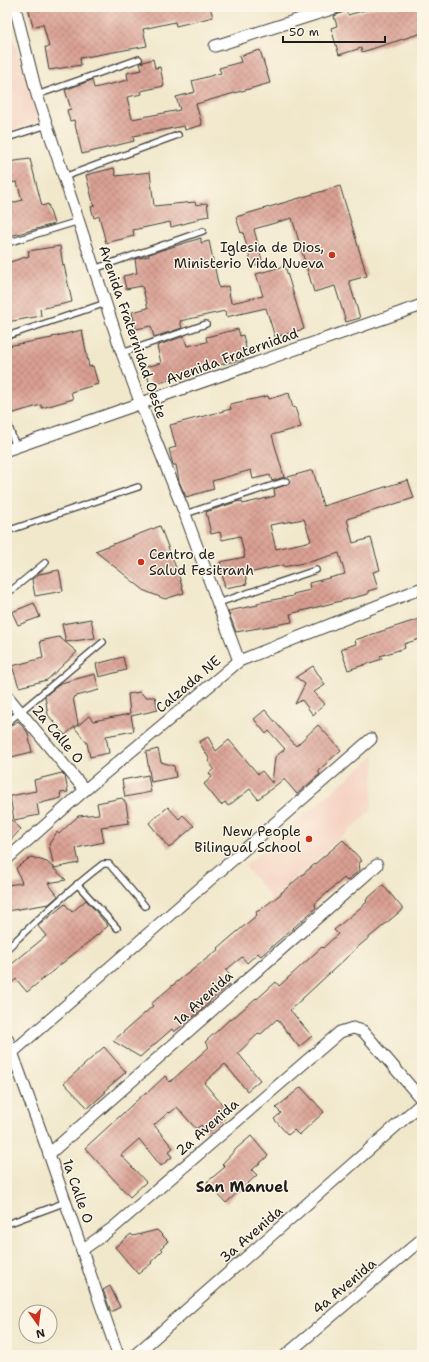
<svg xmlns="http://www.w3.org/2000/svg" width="429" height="1362" viewBox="0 0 429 1362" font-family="'Shantell Sans',sans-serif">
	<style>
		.built { fill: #f5d2c2 }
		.building { fill: url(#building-cross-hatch); fill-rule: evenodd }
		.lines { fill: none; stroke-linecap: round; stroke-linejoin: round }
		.service-casing { stroke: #3c3b36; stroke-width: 8 }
		.minor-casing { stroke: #3c3b36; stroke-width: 13 }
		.service { stroke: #fff; stroke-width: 5.5 }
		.minor { stroke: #fff; stroke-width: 11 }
		.poi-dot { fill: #c8321e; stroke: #fcf5e5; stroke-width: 1.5 }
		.labels { text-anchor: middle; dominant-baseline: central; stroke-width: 3; stroke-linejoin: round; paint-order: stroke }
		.poi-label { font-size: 14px; fill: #1c1c1c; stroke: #fcf5e5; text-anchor: end }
		.street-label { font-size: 14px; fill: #1c1c1c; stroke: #fcf5e5 }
		.neighbourhood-label { font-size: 15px; font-weight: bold; fill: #1c1c1c; stroke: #fcf5e5 }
	</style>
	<defs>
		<pattern id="building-cross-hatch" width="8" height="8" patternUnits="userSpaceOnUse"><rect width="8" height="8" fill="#d99f93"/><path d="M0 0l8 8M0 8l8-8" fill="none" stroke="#ba887e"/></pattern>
	</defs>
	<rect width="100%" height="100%" fill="#fcf5e5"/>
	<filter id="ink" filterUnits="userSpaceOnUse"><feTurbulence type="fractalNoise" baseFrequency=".025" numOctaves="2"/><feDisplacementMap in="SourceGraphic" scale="8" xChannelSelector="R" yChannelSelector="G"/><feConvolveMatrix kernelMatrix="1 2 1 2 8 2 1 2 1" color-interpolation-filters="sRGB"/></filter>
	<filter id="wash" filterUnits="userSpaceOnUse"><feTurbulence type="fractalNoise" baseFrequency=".012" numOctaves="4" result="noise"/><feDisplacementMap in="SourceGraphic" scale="16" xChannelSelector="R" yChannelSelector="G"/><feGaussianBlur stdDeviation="0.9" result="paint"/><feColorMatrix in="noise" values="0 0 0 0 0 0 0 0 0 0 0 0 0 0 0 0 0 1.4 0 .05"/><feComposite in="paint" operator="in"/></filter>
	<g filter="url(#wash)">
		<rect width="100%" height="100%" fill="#f1e8cc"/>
		<g class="built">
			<polygon points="7,21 40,121 7,132"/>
			<polygon points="375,755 371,811 272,899 245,866"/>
		</g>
		<g id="blocks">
			<g class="building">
				<polygon points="28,7 210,7 213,17 176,26 175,22 143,29 147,46 80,58 81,65 49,70 45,47 49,47 43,24 33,27"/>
				<polygon points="376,7 420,7 422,15 422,33 362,52 361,48 339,55 331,28 337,26 334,16 346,11 348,15"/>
				<polygon points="260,50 270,83 196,104 202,125 185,130 184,126 133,136 134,141 82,154 74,120 70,121 67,110 71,109 65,90 92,80 94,88 128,80 127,73 142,70 140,63 153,59 155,68 160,67 164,86 141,91 142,94 127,97 132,119 180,110 176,97 195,92 192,81 221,73 219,68 241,62 239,56"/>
				<polygon points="30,159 42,206 48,204 54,224 7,237 7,205 22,200 17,182 7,183 7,167 9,166 8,162"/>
				<polygon points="114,168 116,176 150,172 154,206 195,202 196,205 207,203 209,216 198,218 198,220 171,227 170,222 133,230 134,236 106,243 99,216 94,218 91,207 94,206 86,175"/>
				<polygon points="340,186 367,276 349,281 360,318 346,322 335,286 314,292 292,218 254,229 263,264 252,266 243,232 241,233 236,217"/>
				<polygon points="201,238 201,243 209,241 219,288 228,286 231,303 263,296 256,274 285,266 304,329 275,337 266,308 226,317 225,311 180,321 182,328 154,337 151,326 136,329 132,312 148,308 142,286 126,289 123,276 137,273 135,259 149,256 149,254"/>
				<polygon points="60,246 63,266 64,265 72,302 40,309 41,316 7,322 7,263 29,256 28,251"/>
				<polygon points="238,329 240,336 243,335 247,352 242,353 244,359 180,374 181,377 150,385 145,367 161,363 157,346 184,336 187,346 207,342 206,337"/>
				<polygon points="82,330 89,367 93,366 98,384 71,392 73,399 42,408 41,405 7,415 7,346 52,338 52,337"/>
				<polygon points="289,393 293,408 295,407 301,427 272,435 284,477 272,481 270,475 253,479 251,470 212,481 214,489 186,497 179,481 176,465 173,465 169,449 176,447 170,425 231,409 230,404 268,396 269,399"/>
				<path d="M 313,470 L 323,506 L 408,480 L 414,498 L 347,519 L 353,543 L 371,538 L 380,570 L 373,572 L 378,588 L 368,591 L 368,594 L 290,614 L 292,622 L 236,632 L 228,611 L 258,605 L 257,603 L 293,596 L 293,594 L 310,590 L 309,583 L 345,574 L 339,553 L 313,561 L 283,567 L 283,565 L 245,574 L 247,584 L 225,588 L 220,562 L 245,557 L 240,536 L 222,540 L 220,532 L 211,534 L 206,512 L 236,502 L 242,501 L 243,504 L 275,496 L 274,489 L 289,484 L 290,480 L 288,477 ZM 304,519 L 311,541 L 276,549 L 270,525 Z"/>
				<polygon points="160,526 178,573 184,593 165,599 145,591 95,551"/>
				<polygon points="59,570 63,591 35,596 32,579 39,574"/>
				<polygon points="34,603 40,617 18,625 12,612"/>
				<polygon points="422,618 422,638 404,644 405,648 380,656 382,659 348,670 341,649 356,644 355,640"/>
				<polygon points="91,619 95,638 66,642 62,624"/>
				<polygon points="59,637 77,652 47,680 19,687 12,666 43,658 40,641"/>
				<polygon points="123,657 126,670 99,677 96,664"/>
				<polygon points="313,666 325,685 314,692 325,704 313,715 302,700 295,704 305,684 296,677"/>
				<polygon points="95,674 99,690 73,697 78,724 65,735 48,715 45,696 61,683"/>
				<polygon points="140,692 145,697 155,697 158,710 131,716 134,731 106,736 109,753 90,757 87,743 75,728 89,716 93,721 130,714 128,694"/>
				<polygon points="265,710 296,746 318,725 341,750 318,771 320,774 297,794 284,779 258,799 250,789 228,806 225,802 221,805 204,784 212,777 209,773 214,769 208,761 210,760 199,742 208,737 216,751 229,740 258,774 262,771 272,783 275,757 285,749 269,731 266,734 254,719"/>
				<polygon points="18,721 28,733 32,752 7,758 7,729"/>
				<polygon points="158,749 161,762 174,766 176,777 151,782 146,752"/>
				<polygon points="62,773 65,776 68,792 60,793 61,798 37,804 39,815 14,820 10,796 36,791 34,780"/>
				<polygon points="148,775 151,792 125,797 122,780"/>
				<polygon points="122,798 126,803 129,823 101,827 104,842 76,848 79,863 54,868 49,844 57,832 59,834 78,816 99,814 97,803"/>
				<polygon points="168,807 179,819 183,815 194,826 169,848 149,823"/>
				<polygon points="7,816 21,829 7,844"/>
				<polygon points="343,840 362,861 359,863 360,870 347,881 344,878 319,900 315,904 316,908 261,956 258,953 247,963 242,957 226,970 230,976 226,979 230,985 227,987 209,1001 210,1002 199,1012 174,1032 172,1029 140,1057 113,1041 153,1006 151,1004 173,985 219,949 218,948 257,915 256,912 260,910 282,893 281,893"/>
				<polygon points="31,857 47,862 66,880 48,883 58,896 49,904 7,911 7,885 22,883 16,868"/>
				<polygon points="383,885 403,909 359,946 290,1010 312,1036 299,1047 277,1019 261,1034 259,1033 238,1053 260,1080 247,1091 225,1064 204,1083 227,1110 222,1113 225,1117 207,1132 201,1125 196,1129 177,1107 170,1113 169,1112 154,1125 173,1148 168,1152 172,1157 161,1166 139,1139 121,1155 146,1182 130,1197 85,1148 146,1092 147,1093 165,1076 170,1082 209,1047 205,1042 230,1019 231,1020 256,998 257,999 276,982 279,986 322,947 323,948 338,934 334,930 367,902 366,900"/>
				<polygon points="86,900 108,926 27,992 16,979 12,983 7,978 7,968 46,936 38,926 65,904 72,912"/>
				<polygon points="104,1047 126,1072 104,1091 106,1092 88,1108 64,1083"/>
				<polygon points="301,1087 324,1112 299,1135 294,1130 288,1135 274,1119 281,1113 276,1108"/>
				<polygon points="251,1136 268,1156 252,1170 257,1175 226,1203 207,1182 225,1167 222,1164 237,1148"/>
				<polygon points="157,1230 168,1241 161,1248 163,1250 151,1262 152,1263 138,1274 115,1247 131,1234 133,1236"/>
				<polygon points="110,1286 120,1307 111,1312 103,1290"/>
			</g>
		</g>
	</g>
	<g filter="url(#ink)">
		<use href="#blocks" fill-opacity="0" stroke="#3c3b36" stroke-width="1"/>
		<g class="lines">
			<g class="service-casing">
				<g id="service">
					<polyline points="37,95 139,59"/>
					<polyline points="7,138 47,125"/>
					<polyline points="64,177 178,135"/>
					<polyline points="7,243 79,221"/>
					<polyline points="94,269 203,231"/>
					<polyline points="7,336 106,303"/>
					<polyline points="122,353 206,324"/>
					<polyline points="7,421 16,447"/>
					<polyline points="185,514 286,481"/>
					<polyline points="7,531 138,487"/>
					<polyline points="7,594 46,562"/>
					<polyline points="218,603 316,570"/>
					<polyline points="7,723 103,642"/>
					<polyline points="77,884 117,928"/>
					<path d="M 7,949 C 38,919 69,890 103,864 L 109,864 L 145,906"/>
					<polyline points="7,1224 66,1202"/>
				</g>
			</g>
			<g class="minor-casing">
				<g id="minor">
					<polyline points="15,7 37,95 122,353 141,404 185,514 239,661"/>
					<polyline points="215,46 338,7"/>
					<polyline points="7,450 422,305"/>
					<polyline points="7,696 85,790"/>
					<polyline points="7,859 85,790 239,661 422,588"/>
					<polyline points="7,1038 49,1154 118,1355"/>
					<polyline points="7,1057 371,739"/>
					<polyline points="49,1154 377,865"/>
					<polyline points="82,1250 114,1227 340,1032 353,1028 363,1031 422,1100"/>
					<polyline points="135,1355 422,1103"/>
					<polyline points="286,1355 422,1239"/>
				</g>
			</g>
			<use href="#service" class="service"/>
			<use href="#minor" class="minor"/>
		</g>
	</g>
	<g class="poi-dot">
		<circle cx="332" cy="255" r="4"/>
		<circle cx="141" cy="562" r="4"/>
		<circle cx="309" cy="839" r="4"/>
	</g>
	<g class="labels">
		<g class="poi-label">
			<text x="324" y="247">Iglesia de Dios,<tspan x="324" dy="16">Ministerio Vida Nueva</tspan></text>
			<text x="149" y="554" text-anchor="start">Centro de<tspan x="149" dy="16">Salud Fesitranh</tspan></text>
			<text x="301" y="831">New People<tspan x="301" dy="16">Bilingual School</tspan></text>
		</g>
		<g class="street-label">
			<text transform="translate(133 332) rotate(71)">Avenida Fraternidad Oeste</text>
			<text transform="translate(232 356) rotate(-20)">Avenida Fraternidad</text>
			<text transform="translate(188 684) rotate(-40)">Calzada NE</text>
			<text transform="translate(58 734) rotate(50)">2a Calle O</text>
			<text transform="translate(203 998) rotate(-42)">1a Avenida</text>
			<text transform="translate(207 1127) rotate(-41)">2a Avenida</text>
			<text transform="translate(78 1191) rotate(71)">1a Calle O</text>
			<text transform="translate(251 1234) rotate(-41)">3a Avenida</text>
			<text transform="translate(344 1286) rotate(-40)">4a Avenida</text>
		</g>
		<g class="neighbourhood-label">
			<text x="242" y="1187">San Manuel</text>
		</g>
	</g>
	<rect width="429" height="1362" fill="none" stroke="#fcf5e5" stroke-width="24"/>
	<g transform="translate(38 1324) rotate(166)"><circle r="19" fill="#fcf5e5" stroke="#a29e95"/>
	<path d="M0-3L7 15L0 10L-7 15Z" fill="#c8321e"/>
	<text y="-6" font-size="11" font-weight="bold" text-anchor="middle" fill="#1c1c1c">N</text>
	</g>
	<path d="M283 36v6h102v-6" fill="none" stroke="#1c1c1c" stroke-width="2"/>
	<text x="289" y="36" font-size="12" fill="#1c1c1c" stroke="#fcf5e5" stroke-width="3" paint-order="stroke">50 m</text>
</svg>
